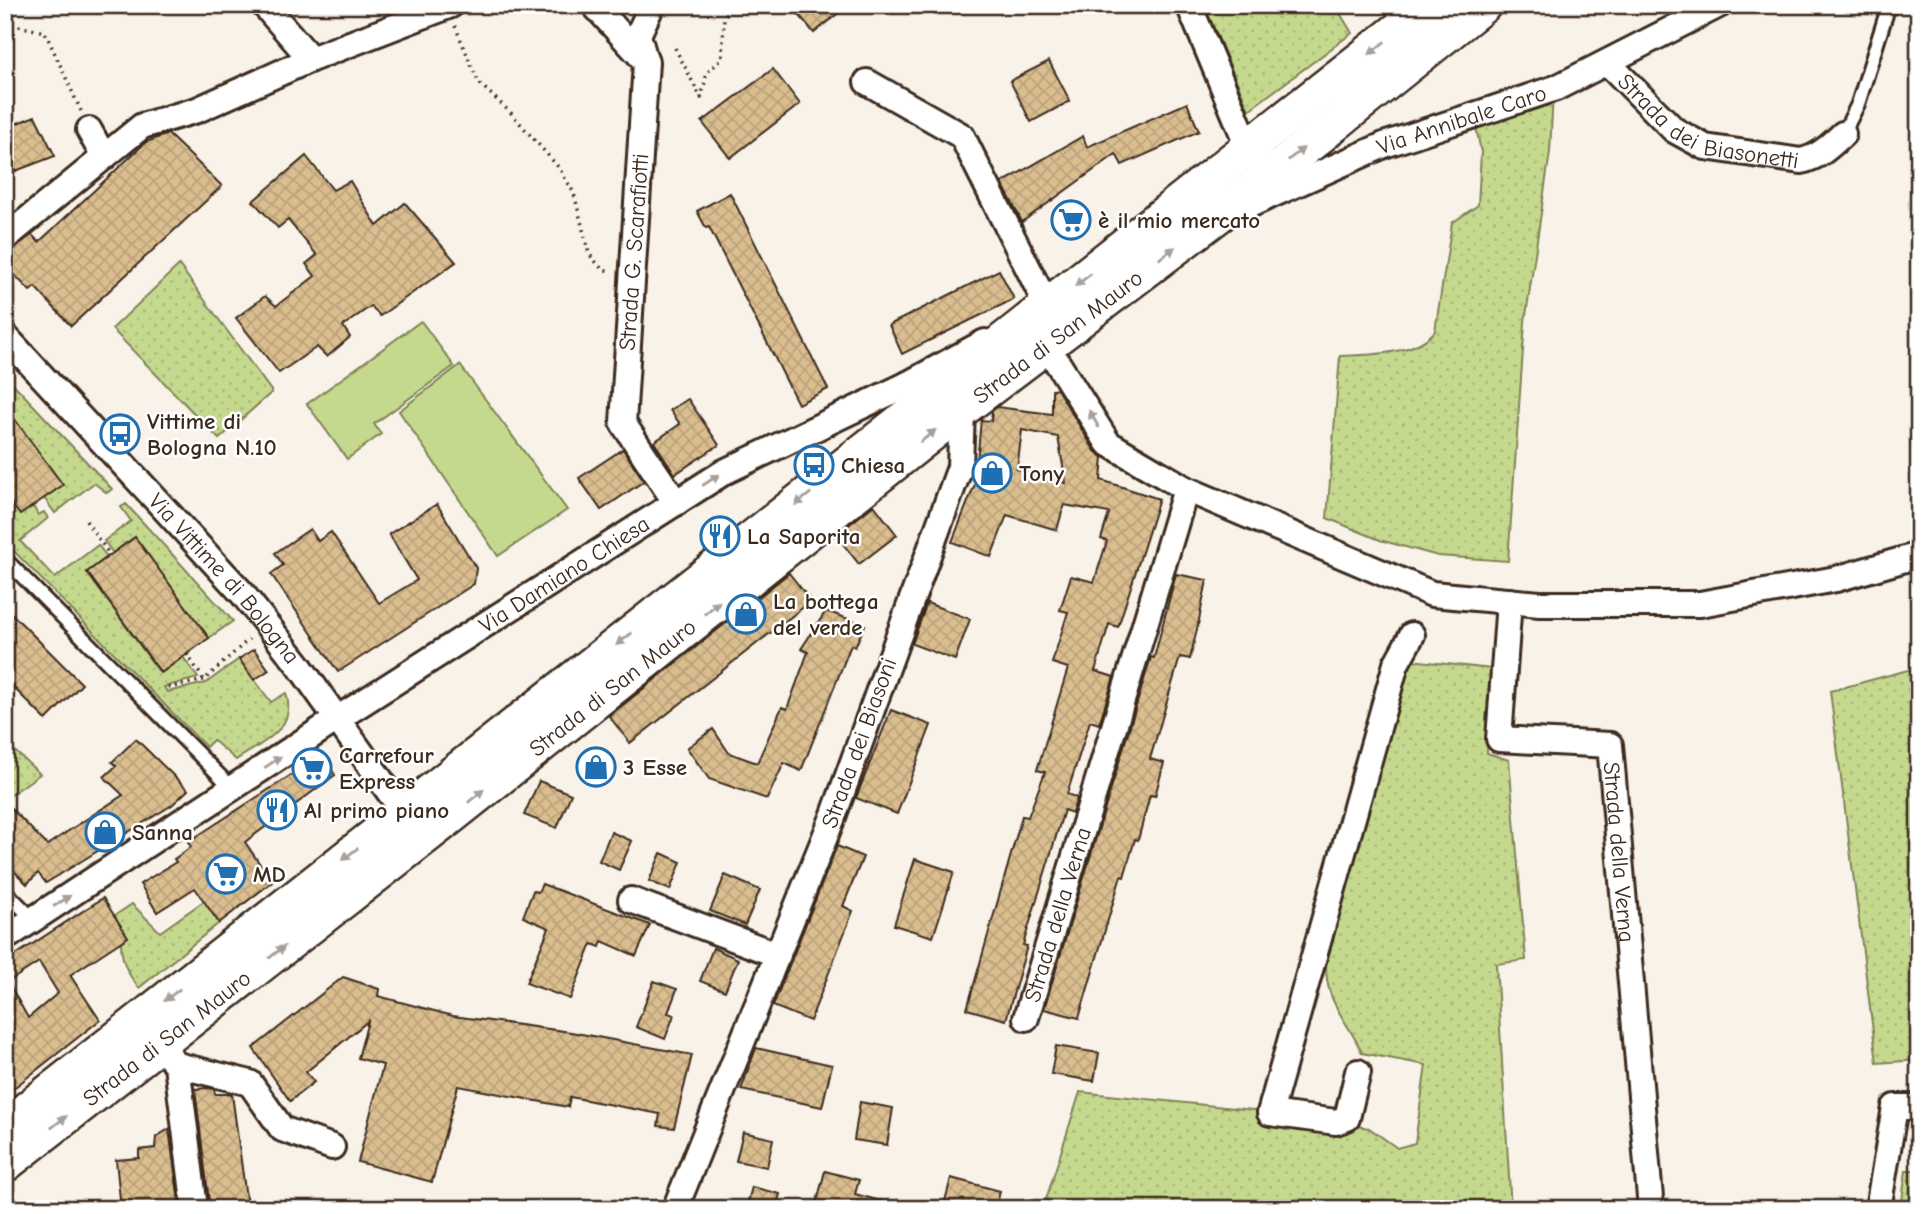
<svg xmlns="http://www.w3.org/2000/svg" width="1924" height="1214" viewBox="0 0 1924 1214" font-family="'Comic Neue',sans-serif">
	<style>
		.green { fill: url(#green-dots); stroke: #808256; stroke-width: 2 }
		.pitch { fill: #c5d98e; stroke: #808256; stroke-width: 2 }
		.building { fill: url(#building-cross-hatch); stroke: #3b2a1e; stroke-width: 2; fill-rule: evenodd }
		.lines { fill: none; stroke-linecap: round; stroke-linejoin: round }
		.service-casing { stroke: #3b2a1e; stroke-width: 18 }
		.minor-casing { stroke: #3b2a1e; stroke-width: 30 }
		.secondary-casing { stroke: #3b2a1e; stroke-width: 40 }
		.path { stroke: #3b2a1e; stroke-width: 3.5; stroke-dasharray: 2 5; stroke-linecap: butt }
		.service { stroke: #fff; stroke-width: 12 }
		.minor { stroke: #fff; stroke-width: 24 }
		.secondary { stroke: #fff; stroke-width: 35 }
		.oneway { fill: #a79f9a }
		.labels { text-anchor: middle; dominant-baseline: central; stroke-width: 5; stroke-linejoin: round; paint-order: stroke }
		.street-label { font-size: 23px; fill: #3b2a1e; stroke: #fff }
		.poi-label { font-size: 23px; font-weight: bold; fill: #3b2a1e; stroke: #fff; text-anchor: start }
	</style>
	<defs>
		<pattern id="green-dots" width="8" height="8" patternUnits="userSpaceOnUse" patternTransform="scale(1.75)"><rect width="8" height="8" fill="#c5d98e"/><path d="M2 2h.1M6 6h.1" fill="none" stroke="#aaba7a" stroke-width="1.8" stroke-linecap="round"/></pattern>
		<pattern id="building-cross-hatch" width="8" height="8" patternUnits="userSpaceOnUse" patternTransform="scale(1.75)"><rect width="8" height="8" fill="#dabe8f"/><path d="M0 0l8 8M0 8l8-8" fill="none" stroke="#bca37b"/></pattern>
	</defs>
	<rect width="100%" height="100%" fill="#f8f2e9"/>
	<filter id="ink" filterUnits="userSpaceOnUse"><feTurbulence type="fractalNoise" baseFrequency=".0143" numOctaves="2"/><feDisplacementMap in="SourceGraphic" scale="14" xChannelSelector="R" yChannelSelector="G"/><feConvolveMatrix kernelMatrix="1 2 1 2 8 2 1 2 1" color-interpolation-filters="sRGB"/></filter>
	<g filter="url(#ink)">
		<g class="green">
			<polygon points="1204,5 1335,5 1352,33 1249,110"/>
			<path d="M 1553,92 L 1550,152 L 1525,322 L 1508,561 L 1438,556 L 1380,540 L 1327,518 L 1340,356 C 1369,355 1415,355 1435,331 L 1452,223 L 1478,205 L 1481,152 L 1475,122 Z"/>
			<polygon points="179,265 272,392 219,439 112,329"/>
			<polygon points="5,375 112,489 107,493 94,483 55,513 44,498 62,485 5,406"/>
			<path d="M 5,495 L 20,515 L 33,506 L 38,515 L 44,512 L 48,518 L 20,541 L 55,578 L 98,545 L 107,557 L 87,573 L 160,673 L 183,657 L 198,678 L 164,687 L 167,692 L 206,683 L 239,659 L 271,702 L 286,693 C 298,729 261,743 236,760 L 213,740 L 206,747 L 5,542 Z"/>
			<polygon points="126,504 233,621 209,638 135,537 113,553 104,541 131,521 121,507"/>
			<path d="M 1411,660 L 1491,669 L 1487,753 L 1509,760 L 1526,960 L 1496,964 L 1511,1209 L 1043,1209 L 1080,1092 L 1263,1111 L 1369,1128 L 1397,1148 L 1415,1143 L 1426,1065 L 1362,1053 C 1345,1014 1324,1005 1326,957 Z"/>
			<polygon points="1919,667 1919,1060 1877,1063 1830,691"/>
			<polygon points="5,742 40,774 5,799"/>
			<path d="M 204,901 L 219,923 L 139,988 C 127,973 121,961 121,941 L 128,937 L 114,916 L 132,904 L 160,932 Z"/>
			<polygon points="1906,1170 1919,1170 1919,1209 1901,1209"/>
		</g>
		<g class="pitch">
			<polygon points="421,321 454,366 374,424 381,434 347,459 307,404"/>
			<polygon points="460,365 567,510 498,556 399,411"/>
		</g>
		<g class="building">
			<polygon points="791,5 848,5 814,33"/>
			<polygon points="1049,61 1070,101 1031,122 1010,81"/>
			<polygon points="773,69 800,104 730,158 702,122"/>
			<polygon points="1187,103 1199,131 1122,165 1116,154 1022,222 1002,183 1083,136 1087,147"/>
			<polygon points="35,116 55,156 5,175 5,128"/>
			<polygon points="168,134 222,186 71,326 35,287 30,291 5,265 5,253 32,235 39,242 146,142"/>
			<polygon points="306,156 333,190 350,181 377,226 405,203 456,262 380,316 371,306 343,326 350,337 327,357 317,347 279,373 236,318 265,296 276,306 315,276 306,264 317,255 288,220 278,228 253,201"/>
			<polygon points="730,193 828,389 798,404 709,227 706,228 697,211"/>
			<polygon points="999,270 1014,299 902,354 889,325"/>
			<path d="M 1057,389 L 1095,451 L 1103,457 L 1101,480 L 1159,499 L 1118,627 L 1109,624 L 1095,671 L 1114,677 L 1099,724 L 1090,721 L 1067,794 L 1077,798 L 1072,813 L 1064,810 L 1023,945 L 1027,946 L 1006,1020 L 967,1009 L 1022,816 L 1028,817 L 1045,772 L 1037,770 L 1068,668 L 1052,663 L 1068,612 L 1060,610 L 1071,576 L 1094,582 L 1107,541 L 1101,539 L 1109,513 L 1064,505 L 1057,530 L 1007,515 L 991,557 L 952,542 L 975,484 L 981,420 L 991,421 L 992,411 L 997,407 L 1052,414 L 1052,390 ZM 1022,430 L 1058,437 L 1066,483 L 1017,469 Z"/>
			<polygon points="688,399 719,445 675,474 654,442 680,424 670,410"/>
			<polygon points="5,406 63,485 20,515 5,495"/>
			<polygon points="623,449 644,481 601,510 579,478"/>
			<polygon points="437,504 476,568 474,584 338,672 271,574 283,565 275,553 310,529 318,541 331,532 379,603 417,580 389,534"/>
			<polygon points="874,505 897,535 859,564 836,535"/>
			<polygon points="135,537 209,638 161,673 87,572"/>
			<polygon points="789,573 811,601 630,743 609,716"/>
			<polygon points="1176,574 1207,580 1198,625 1190,659 1180,657 1150,759 1164,763 1155,796 1150,795 1138,840 1135,839 1124,877 1121,876 1079,1018 1044,1009 1151,657 1154,658"/>
			<polygon points="927,603 970,619 955,660 912,644"/>
			<polygon points="5,607 82,684 46,720 5,679"/>
			<polygon points="826,611 865,625 855,647 851,645 801,771 784,763 767,799 709,779 687,748 713,729 729,753 757,763 782,707 787,709 808,652 801,649"/>
			<polygon points="254,649 269,670 254,680 239,659"/>
			<polygon points="891,710 931,725 897,814 856,798"/>
			<polygon points="136,739 188,790 172,805 46,883 38,873 27,884 5,862 5,802 47,845 123,795 104,777 116,766 112,762"/>
			<polygon points="322,755 335,775 245,842 272,882 219,923 195,888 157,912 140,884 176,862 174,859 191,847 188,842"/>
			<polygon points="539,781 571,794 557,828 524,815"/>
			<polygon points="611,832 632,841 619,870 599,861"/>
			<polygon points="837,846 863,857 843,906 853,911 810,1021 773,1006"/>
			<polygon points="661,853 681,862 670,890 649,881"/>
			<polygon points="915,859 954,872 933,937 894,925"/>
			<polygon points="725,875 760,890 745,925 710,911"/>
			<polygon points="542,884 650,925 636,956 602,941 600,947 592,944 570,999 526,983 549,928 523,917 533,891 538,892"/>
			<path d="M 103,898 L 128,937 L 70,975 L 100,1020 L 5,1095 L 5,962 ZM 39,962 L 58,993 L 28,1018 L 8,982 Z"/>
			<polygon points="713,948 738,959 725,991 700,981"/>
			<polygon points="343,977 379,989 378,996 453,1016 571,1032 692,1055 674,1128 658,1126 660,1114 570,1097 568,1107 458,1086 432,1182 358,1162 383,1065 358,1058 368,1021 306,1072 314,1082 290,1101 253,1048"/>
			<polygon points="654,981 677,989 668,1013 674,1015 665,1039 636,1027"/>
			<polygon points="1056,1046 1099,1053 1094,1081 1051,1074"/>
			<polygon points="756,1048 832,1065 822,1107 741,1090"/>
			<polygon points="207,1088 214,1089 215,1094 232,1094 247,1205 210,1209 195,1089"/>
			<polygon points="860,1102 893,1108 887,1145 854,1140"/>
			<polygon points="169,1129 180,1209 121,1209 116,1160 139,1158 139,1150 155,1148 156,1137"/>
			<polygon points="743,1132 773,1139 767,1167 736,1161"/>
			<polygon points="825,1171 859,1180 855,1194 888,1203 887,1209 815,1209"/>
			<polygon points="951,1178 1000,1191 996,1209 943,1209"/>
			<polygon points="752,1187 780,1194 776,1209 746,1209"/>
		</g>
		<g class="lines">
			<g class="service-casing">
				<g id="service">
					<polyline points="1843,134 1858,104 1889,5"/>
					<polyline points="5,559 233,789"/>
					<polyline points="5,891 34,920"/>
				</g>
			</g>
			<g class="minor-casing">
				<g id="minor">
					<polyline points="264,5 311,59"/>
					<polyline points="594,5 646,62 623,423 676,503"/>
					<polyline points="1189,5 1254,161"/>
					<polyline points="645,60 638,35 652,5"/>
					<path id="s1" d="M 1608,63 L 1674,130 L 1705,147 L 1801,161 C 1819,157 1829,147 1843,134"/>
					<polyline points="867,82 962,136 1048,308"/>
					<polyline points="89,130 104,157"/>
					<path id="s2" d="M 1245,207 L 1384,145 L 1556,88 L 1719,5"/>
					<polyline points="5,238 142,126 197,110 311,59 451,5"/>
					<polyline points="1038,332 1108,443 1186,489 1432,594 1540,604 1700,604 1836,579 1919,555"/>
					<path id="s3" d="M 5,336 L 242,593 L 298,664 L 412,824"/>
					<polyline points="908,384 985,342"/>
					<path id="s4" d="M 1509,601 L 1499,739 L 1610,745 L 1651,1209"/>
					<polyline points="631,900 778,955"/>
					<path id="s5" d="M 5,938 L 337,719 L 724,472 L 908,384 L 962,409 L 960,467 L 833,817 L 675,1209"/>
					<path id="s6" d="M 1026,1018 L 1186,489"/>
					<polyline points="158,1045 177,1065 250,1083 282,1129 332,1147"/>
					<polyline points="177,1065 195,1209"/>
					<polyline points="1358,1072 1347,1118 1336,1122 1270,1113 1396,664 1412,635"/>
					<polyline points="1878,1209 1895,1107 1919,1107"/>
				</g>
			</g>
			<g class="secondary-casing">
				<g id="secondary">
					<polyline points="5,1127 1430,5"/>
					<path id="s7" d="M 5,1164 L 451,816 L 962,409 L 1263,181 L 1483,5"/>
				</g>
			</g>
			<g class="path">
				<polyline points="5,23 45,32 81,111"/>
				<polyline points="455,26 479,83 511,113 559,168 574,193 589,254 602,269 611,271"/>
				<polyline points="675,48 701,98 707,73 722,58 724,18 730,5"/>
				<polyline points="86,521 110,555"/>
				<polyline points="187,654 204,680 249,639"/>
				<polyline points="168,688 204,680"/>
			</g>
			<use href="#service" class="service"/>
			<use href="#minor" class="minor"/>
			<use href="#secondary" class="secondary"/>
		</g>
		<defs><path id="oneway-solid" d="M-6-.8H1V-3.2L6.5 0L1 3.2V.8H-6Z" transform="scale(1.75)"/></defs>
		<g class="oneway">
			<use href="#oneway-solid" transform="translate(1377 48) rotate(141)"/>
			<use href="#oneway-solid" transform="translate(1296 154) rotate(-38)"/>
			<use href="#oneway-solid" transform="translate(1167 253) rotate(-37)"/>
			<use href="#oneway-solid" transform="translate(1083 280) rotate(142)"/>
			<use href="#oneway-solid" transform="translate(1094 419) rotate(-120)"/>
			<use href="#oneway-solid" transform="translate(928 436) rotate(-39)"/>
			<use href="#oneway-solid" transform="translate(711 480) rotate(-33)"/>
			<use href="#oneway-solid" transform="translate(803 499) rotate(142)"/>
			<use href="#oneway-solid" transform="translate(712 608) rotate(-39)"/>
			<use href="#oneway-solid" transform="translate(624 639) rotate(142)"/>
			<use href="#oneway-solid" transform="translate(273 762) rotate(-34)"/>
			<use href="#oneway-solid" transform="translate(476 796) rotate(-39)"/>
			<use href="#oneway-solid" transform="translate(350 854) rotate(142)"/>
			<use href="#oneway-solid" transform="translate(62 901) rotate(-33)"/>
			<use href="#oneway-solid" transform="translate(277 952) rotate(-38)"/>
			<use href="#oneway-solid" transform="translate(172 995) rotate(142)"/>
			<use href="#oneway-solid" transform="translate(59 1122) rotate(-38)"/>
		</g>
	</g>
	<defs>
		<g id="supermarket-ring" transform="scale(2.0125)"><circle r="9.5" fill="#fff" stroke="#1f6fb2" stroke-width="1.5"/><path d="M-6-5.5h2.5l.6 2H6L4.5 2H-2.5L-4.4-4H-6ZM-1.5 3.2a1.3 1.3 0 1 0 .1 0ZM3 3.2a1.3 1.3 0 1 0 .1 0Z" fill="#1f6fb2"/></g>
		<g id="bus-ring" transform="scale(2.0125)"><circle r="9.5" fill="#fff" stroke="#1f6fb2" stroke-width="1.5"/><path d="M-5-6H5V4H4V6H2V4H-2V6H-4V4H-5ZM-3.5-4V0h7V-4ZM-3.5 1.2v1.5H-2V1.2ZM2 1.2v1.5H3.5V1.2Z" fill="#1f6fb2"/></g>
		<g id="shop-ring" transform="scale(2.0125)"><circle r="9.5" fill="#fff" stroke="#1f6fb2" stroke-width="1.5"/><path d="M-5-2.5h2.3a2.7 3.5 0 0 1 5.4 0H5L5.5 6h-11ZM-1.5-2.5h3a1.5 2.3 0 0 0-3 0Z" fill="#1f6fb2"/></g>
		<g id="restaurant-ring" transform="scale(2.0125)"><circle r="9.5" fill="#fff" stroke="#1f6fb2" stroke-width="1.5"/><path d="M-5-6h1v4h1v-4h1v4h1v-4h1v5L-1.5 .5V6h-2V.5L-5-1ZM5-6V6H3V1.5H1.5Q1.5-4 5-6Z" fill="#1f6fb2"/></g>
	</defs>
	<g fill-rule="evenodd">
		<use href="#supermarket-ring" x="1071" y="220"/>
		<use href="#bus-ring" x="120" y="434"/>
		<use href="#bus-ring" x="814" y="465"/>
		<use href="#shop-ring" x="992" y="473"/>
		<use href="#restaurant-ring" x="720" y="536"/>
		<use href="#shop-ring" x="746" y="614"/>
		<use href="#shop-ring" x="596" y="767"/>
		<use href="#supermarket-ring" x="312" y="768"/>
		<use href="#restaurant-ring" x="277" y="810"/>
		<use href="#shop-ring" x="105" y="832"/>
		<use href="#supermarket-ring" x="226" y="874"/>
	</g>
	<g class="labels">
		<g class="street-label">
			<text stroke="none"><textPath href="#s1" startOffset="122">Strada dei Biasonetti</textPath></text>
			<text stroke="none"><textPath href="#s2" startOffset="234">Via Annibale Caro</textPath></text>
			<text transform="translate(634 252) rotate(-86)">Strada G. Scarafiotti</text>
			<text stroke="none"><textPath href="#s7" startOffset="1339">Strada di San Mauro</textPath></text>
			<text stroke="none"><textPath href="#s5" startOffset="667">Via Damiano Chiesa</textPath></text>
			<text stroke="none"><textPath href="#s3" startOffset="327">Via Vittime di Bologna</textPath></text>
			<text stroke="none"><textPath href="#s7" startOffset="772">Strada di San Mauro</textPath></text>
			<text transform="translate(859 743) rotate(-70)">Strada dei Biasoni</text>
			<text stroke="none"><textPath href="#s4" startOffset="357">Strada della Verna</textPath></text>
			<text stroke="none"><textPath href="#s6" startOffset="108">Strada della Verna</textPath></text>
			<text stroke="none"><textPath href="#s7" startOffset="205">Strada di San Mauro</textPath></text>
		</g>
		<g class="poi-label">
			<text x="1098" y="220">è il mio mercato</text>
			<text x="147" y="421">Vittime di<tspan x="147" dy="26">Bologna N.10</tspan></text>
			<text x="841" y="465">Chiesa</text>
			<text x="1019" y="473">Tony</text>
			<text x="747" y="536">La Saporita</text>
			<text x="773" y="601">La bottega<tspan x="773" dy="26">del verde</tspan></text>
			<text x="339" y="755">Carrefour<tspan x="339" dy="26">Express</tspan></text>
			<text x="623" y="767">3 Esse</text>
			<text x="304" y="810">Al primo piano</text>
			<text x="132" y="832">Sanna</text>
			<text x="253" y="874">MD</text>
		</g>
	</g>
	<rect width="1924" height="1214" fill="none" stroke="#fff" stroke-width="28"/>
	<rect x="14" y="14" width="1896" height="1186" fill="none" stroke="#3b2a1e" stroke-width="2.5" filter="url(#ink)"/>
</svg>
